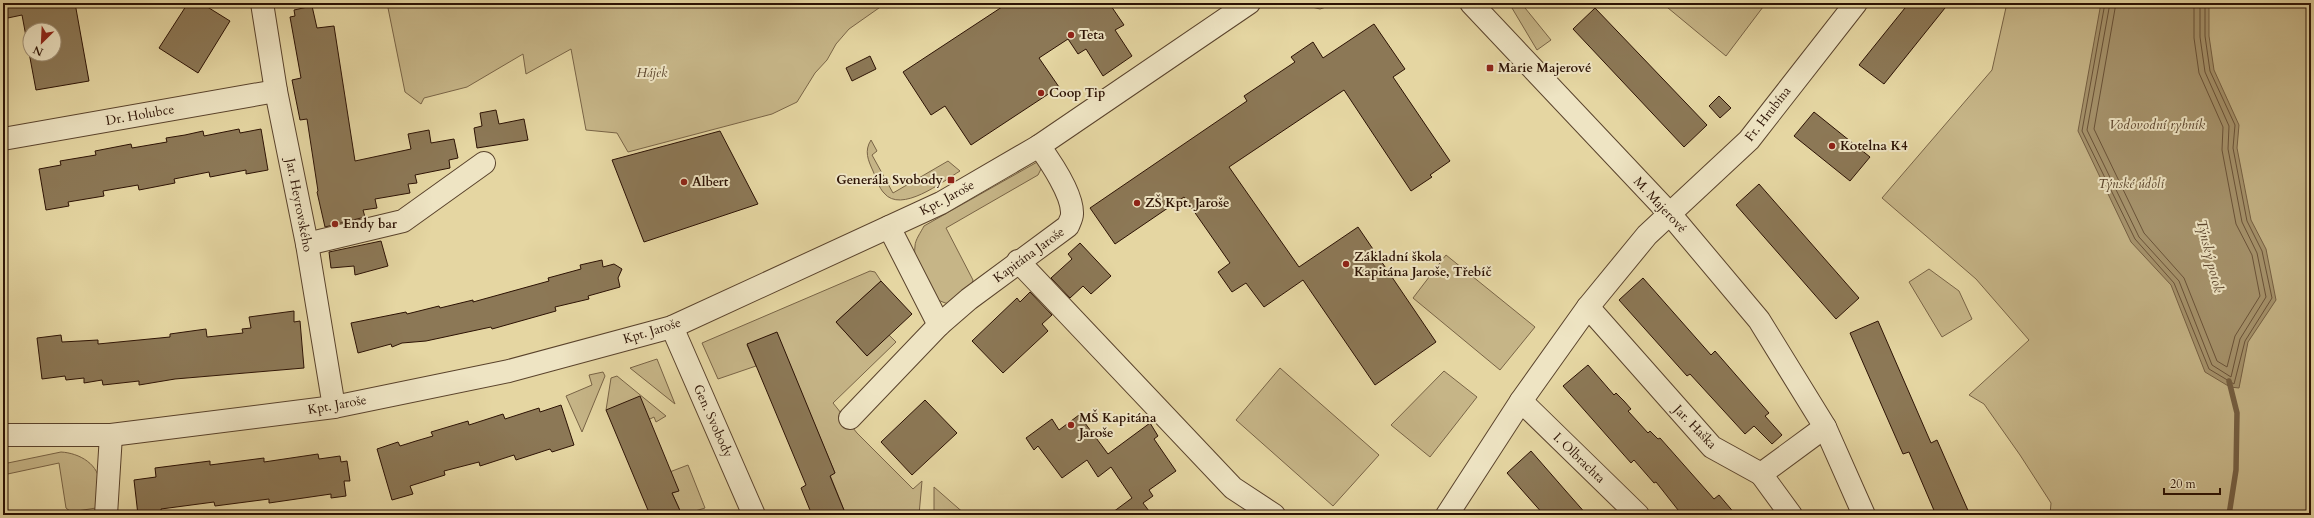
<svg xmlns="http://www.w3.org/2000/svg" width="2314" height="518" viewBox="0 0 2314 518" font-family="Cardo,serif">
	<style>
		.green { fill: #c6b587; stroke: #796446 }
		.water { fill: #a6936c; stroke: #755f42 }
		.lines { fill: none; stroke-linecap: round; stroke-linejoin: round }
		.shore { stroke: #695238; stroke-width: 1 }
		.stream { stroke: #755f42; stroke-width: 5.5 }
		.building { fill: #8c7856; stroke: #2c1204; fill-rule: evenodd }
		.minor-casing { stroke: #5a432c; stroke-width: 24 }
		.minor { stroke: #eee4c3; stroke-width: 22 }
		.poi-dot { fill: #8f2418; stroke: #eee4c3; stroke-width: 1.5 }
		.labels { text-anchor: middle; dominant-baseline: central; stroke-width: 4; stroke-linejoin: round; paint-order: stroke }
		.poi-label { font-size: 13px; font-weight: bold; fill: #2c1204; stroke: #eee4c3; text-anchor: start }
		.park-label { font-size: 13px; font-style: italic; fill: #5a432b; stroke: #eee4c3 }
		.street-label { font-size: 13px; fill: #2c1204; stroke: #eee4c3 }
		.water-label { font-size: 14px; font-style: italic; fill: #5d462e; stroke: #eee4c3 }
	</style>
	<rect width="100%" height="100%" fill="#e5d6a2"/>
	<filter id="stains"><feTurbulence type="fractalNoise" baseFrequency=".005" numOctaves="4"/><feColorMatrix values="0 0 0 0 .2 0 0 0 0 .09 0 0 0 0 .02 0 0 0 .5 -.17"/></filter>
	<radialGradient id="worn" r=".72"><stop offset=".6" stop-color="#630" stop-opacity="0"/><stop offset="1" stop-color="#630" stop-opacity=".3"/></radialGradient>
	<g class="green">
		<polygon points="387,3 886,3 849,29 836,44 827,60 815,73 797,102 772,114 628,152 617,133 586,130 571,49 526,74 523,54 467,87 424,98 421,104 405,92"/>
		<polygon points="1296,3 1338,3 1320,9"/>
		<polygon points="1509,3 1521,3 1551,40 1537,50"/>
		<polygon points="1662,3 1766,3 1726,56"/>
		<polygon points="2007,3 2311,3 2311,62 2308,66 2311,70 2311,515 2050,515 2051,503 2020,455 1984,404 1969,395 2029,340 1976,279 1882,198 1992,70"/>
		<path d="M 871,140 L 877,151 L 872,155 L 893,193 L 948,161 L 960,171 C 942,182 901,214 884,193 C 879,188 876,178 873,171 C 868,160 864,151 871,140 Z"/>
		<path d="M 1039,161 L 1041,169 L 1038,175 L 946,228 L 973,280 L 969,297 C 965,299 959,304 955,304 C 928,306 912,269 915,246 C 915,240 921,232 924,226 Z"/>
		<polygon points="1446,255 1535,327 1500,370 1413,298"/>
		<polygon points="1929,269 1959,291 1972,319 1942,337 1909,282"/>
		<polygon points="870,271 875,272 881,281 836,322 867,356 889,335 896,342 833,403 857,433 913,489 922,481 919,515 846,515 830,475 835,473 776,333 747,345 756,366 718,379 702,343"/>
		<polygon points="657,359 675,404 630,368"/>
		<polygon points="1280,368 1379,455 1333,506 1236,420"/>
		<polygon points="1444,371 1477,397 1430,457 1391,425"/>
		<polygon points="603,372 605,376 582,432 566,396 592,385 589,375"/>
		<polygon points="617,376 666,416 656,422 654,417 648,420 606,410 611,378"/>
		<path d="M 61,452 C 79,453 100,464 100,486 C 100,493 97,501 96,508 L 71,512 L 66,508 L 59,463 L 3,475 L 3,464 Z"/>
		<polygon points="688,465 705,508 682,515 672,493 678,491 667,473"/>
		<polygon points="934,487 966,515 934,515"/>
	</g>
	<polygon class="water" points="2101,3 2209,3 2209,36 2214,70 2239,125 2237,148 2251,220 2266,249 2276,300 2248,342 2239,388 2230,387 2205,372 2171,285 2131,242 2078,131"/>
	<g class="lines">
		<g class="shore">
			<polyline points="2105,3 2082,131 2135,239 2174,283 2209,369 2234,384 2245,341 2272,298 2262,251 2247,221 2233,148 2235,125 2210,71 2205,36 2205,3"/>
			<polyline points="2110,3 2087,130 2139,237 2179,281 2212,365 2231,377 2240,339 2266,297 2257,253 2242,222 2228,149 2229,126 2205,72 2200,37 2200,3"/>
			<polyline points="2116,3 2094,129 2144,233 2184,278 2217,361 2227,367 2235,336 2260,296 2252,255 2236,224 2222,150 2223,127 2199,73 2194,38 2194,3"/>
		</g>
		<polyline class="stream" points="2229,515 2236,470 2237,413 2229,381"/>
	</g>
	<g class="building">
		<path d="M 3,3 L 75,3 L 89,81 L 36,90 L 22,15 L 3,19 ZM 30,30 L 54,30 L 54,54 L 30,54 Z"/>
		<polygon points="188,3 201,3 230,21 198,73 159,48"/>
		<polygon points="1008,3 1109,3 1124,25 1115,30 1132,56 1103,76 1086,49 1078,54 1068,39 1039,58 1059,87 971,145 945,106 931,115 903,72"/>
		<polygon points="1909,3 1949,3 1884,84 1859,65"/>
		<polygon points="312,6 317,28 334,26 355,161 411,149 408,134 429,130 431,143 454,139 458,158 449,160 450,168 415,175 417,183 408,184 410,193 375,199 377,208 363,210 365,217 325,227 317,192 318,191 307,119 300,120 292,80 301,78 290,17 295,16 294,10"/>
		<polygon points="1595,8 1707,125 1684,147 1573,29"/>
		<polygon points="1374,24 1405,69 1393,77 1450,161 1430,175 1432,177 1411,191 1344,90 1229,167 1299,267 1358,227 1436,342 1375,385 1303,280 1264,307 1246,283 1232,292 1218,272 1230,263 1184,197 1115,244 1090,208 1247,101 1244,96 1295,62 1291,57 1313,42 1323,58"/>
		<polygon points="870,56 876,69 852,81 846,68"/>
		<polygon points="1719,96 1731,108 1720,118 1709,106"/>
		<polygon points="496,110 499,124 524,119 528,140 477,148 474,128 482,126 480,113"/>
		<polygon points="1814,112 1870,157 1850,181 1794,136"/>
		<polygon points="239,129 240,133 261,129 268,170 246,174 246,170 210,177 209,172 174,179 175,183 139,190 138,185 103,191 104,196 68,202 69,206 46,210 39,169 61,165 60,161 96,155 95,151 131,144 132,148 167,142 166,138 185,135 203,131 204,136"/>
		<polygon points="720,131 758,204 644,242 612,160"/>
		<polygon points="1759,184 1859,298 1836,319 1736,205"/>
		<polygon points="381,241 388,266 355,275 354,266 331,268 329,252"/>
		<polygon points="1080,243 1111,276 1091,294 1083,286 1070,298 1051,278 1072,259 1068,254"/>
		<polygon points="602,260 603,267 614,264 622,269 618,278 620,287 588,296 589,299 555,307 556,311 492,329 491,327 426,341 402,343 392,347 391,344 358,353 351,323 406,312 407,314 439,306 440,308 473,300 473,302 549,281 548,278 581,269 580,265"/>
		<polygon points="1643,278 1711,355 1715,351 1769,413 1765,416 1782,435 1772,444 1754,426 1745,434 1690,374 1687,376 1619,300"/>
		<polygon points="881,281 912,314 867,356 836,322"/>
		<polygon points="1030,292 1052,315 1042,324 1048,331 1003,373 972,341 1017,298 1020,302"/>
		<polygon points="294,311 294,322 300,321 304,368 175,379 139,385 139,381 103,385 102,380 84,383 84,378 66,380 65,376 42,379 37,338 61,335 62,342 98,340 98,344 170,337 170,334 206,329 207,337 243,333 242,329 251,328 249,317"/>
		<polygon points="1878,321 1931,443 1937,440 1970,515 1936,515 1909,452 1903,454 1850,333"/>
		<polygon points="777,332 835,473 830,476 846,515 812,515 801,488 806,485 747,344"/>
		<polygon points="1588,365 1614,395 1616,393 1624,401 1631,409 1628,411 1648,433 1650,431 1658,439 1660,438 1714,499 1719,495 1736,515 1682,515 1656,482 1654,483 1634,460 1631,463 1563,386"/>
		<polygon points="640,396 679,491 672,493 682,515 650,515 606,410"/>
		<polygon points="925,400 957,433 912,475 881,442"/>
		<polygon points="561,405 574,445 552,452 550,449 516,460 514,455 480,466 479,462 444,471 445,475 410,486 413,494 392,500 377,449 398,442 400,446 416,441 433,436 431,432 468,421 469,425 503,414 505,419 539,408 540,412"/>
		<polygon points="1079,415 1108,454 1150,423 1158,436 1154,439 1176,471 1149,490 1153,496 1143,503 1152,515 1109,515 1132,498 1111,467 1098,477 1087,460 1062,478 1038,446 1034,450 1026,438 1052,419 1059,430"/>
		<polygon points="1531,451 1565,490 1587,515 1544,515 1521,489 1507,473"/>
		<polygon points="318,454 319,459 340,456 341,462 347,461 350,481 344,481 346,496 331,498 331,494 269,503 269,499 215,506 214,502 161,509 162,515 138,515 134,480 156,477 155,468 210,461 210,465 264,458 264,462"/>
	</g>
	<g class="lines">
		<g class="minor-casing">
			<g id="minor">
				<polyline points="262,3 276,91 307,244 334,407"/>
				<polyline points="1471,3 1670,214 1759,320 1825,427 1864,515"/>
				<polyline points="3,139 276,91"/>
				<polyline points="889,227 939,325"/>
				<polyline points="307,244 403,221 484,163"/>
				<polyline points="1018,261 1233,488 1274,515"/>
				<polyline points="1588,307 1712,447 1761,474 1825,427"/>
				<polyline points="672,327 754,515"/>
				<polyline points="1521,401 1638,515"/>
				<path d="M 850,418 L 939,325 L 969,299 L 1068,226 C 1069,223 1072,218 1072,214 C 1073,195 1050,161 1039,146"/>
				<polyline points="3,435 111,435 334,407 509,371 672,327 941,203 1039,146 1249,3"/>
				<polyline points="1761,474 1791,515"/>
				<polyline points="106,515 111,435"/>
				<polyline points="1447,515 1521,401 1588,307 1647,235 1749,140 1856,3"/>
			</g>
		</g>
		<use href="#minor" class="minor"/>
	</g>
	<g class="poi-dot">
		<circle cx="1071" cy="35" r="4"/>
		<rect x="1486" y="64" width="8" height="8" rx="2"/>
		<circle cx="1041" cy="93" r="4"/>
		<circle cx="1832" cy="146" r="4"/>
		<rect x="947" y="176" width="8" height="8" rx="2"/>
		<circle cx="684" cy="182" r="4"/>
		<circle cx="1137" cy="203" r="4"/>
		<circle cx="335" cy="224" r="4"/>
		<circle cx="1346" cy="264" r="4"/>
		<circle cx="1071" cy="425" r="4"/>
	</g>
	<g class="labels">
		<g class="poi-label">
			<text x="1079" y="35">Teta</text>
			<text x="1498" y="68">Marie Majerové</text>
			<text x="1049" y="93">Coop Tip</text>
			<text x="1840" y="146">Kotelna K4</text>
			<text x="943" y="180" text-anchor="end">Generála Svobody</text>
			<text x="692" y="182">Albert</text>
			<text x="1145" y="203">ZŠ Kpt. Jaroše</text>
			<text x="343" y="224">Endy bar</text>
			<text x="1354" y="257">Základní škola<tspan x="1354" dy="15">Kapitána Jaroše, Třebíč</tspan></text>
			<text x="1079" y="418">MŠ Kapitána<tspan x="1079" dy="15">Jaroše</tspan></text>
		</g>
		<g class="park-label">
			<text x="652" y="73">Hájek</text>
			<text x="2131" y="184">Týnské údolí</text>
		</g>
		<g class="street-label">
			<text transform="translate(1768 114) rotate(-52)">Fr. Hrubína</text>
			<text transform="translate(140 115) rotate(-10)">Dr. Holubce</text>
			<text transform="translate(947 198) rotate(-28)">Kpt. Jaroše</text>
			<text transform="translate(299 205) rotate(79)">Jar. Heyrovského</text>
			<text transform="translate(1660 205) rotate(47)">M. Majerové</text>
			<text transform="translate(1029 255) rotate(-36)">Kapitána Jaroše</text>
			<text transform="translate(652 331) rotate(-17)">Kpt. Jaroše</text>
			<text transform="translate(337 405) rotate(-10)">Kpt. Jaroše</text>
			<text transform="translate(713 421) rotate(66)">Gen. Svobody</text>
			<text transform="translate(1695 427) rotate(46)">Jar. Haška</text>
			<text transform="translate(1579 458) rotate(44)">I. Olbrachta</text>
		</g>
		<g class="water-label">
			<text x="2157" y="124">Vodovodní rybník</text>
			<text transform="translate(2210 256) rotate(76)">Týnský potok</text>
		</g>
	</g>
	<rect width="2314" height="518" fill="none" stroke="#e5d6a2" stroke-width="16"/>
	<rect x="4" y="4" width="2306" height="510" fill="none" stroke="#2c1204" stroke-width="2"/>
	<rect x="8" y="8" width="2298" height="502" fill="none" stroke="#2c1204"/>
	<g transform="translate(42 42) rotate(204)"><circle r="19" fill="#eee4c3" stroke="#a09077"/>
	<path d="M0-3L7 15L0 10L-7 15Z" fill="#8f2418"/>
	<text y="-6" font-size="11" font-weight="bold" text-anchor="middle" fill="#2c1204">N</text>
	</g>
	<path d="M2164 488v6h56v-6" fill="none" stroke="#2c1204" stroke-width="2"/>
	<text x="2170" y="488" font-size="12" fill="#2c1204" stroke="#eee4c3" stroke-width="3" paint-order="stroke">20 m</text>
	<rect width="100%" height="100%" filter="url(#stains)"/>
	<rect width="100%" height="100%" fill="url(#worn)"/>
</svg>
